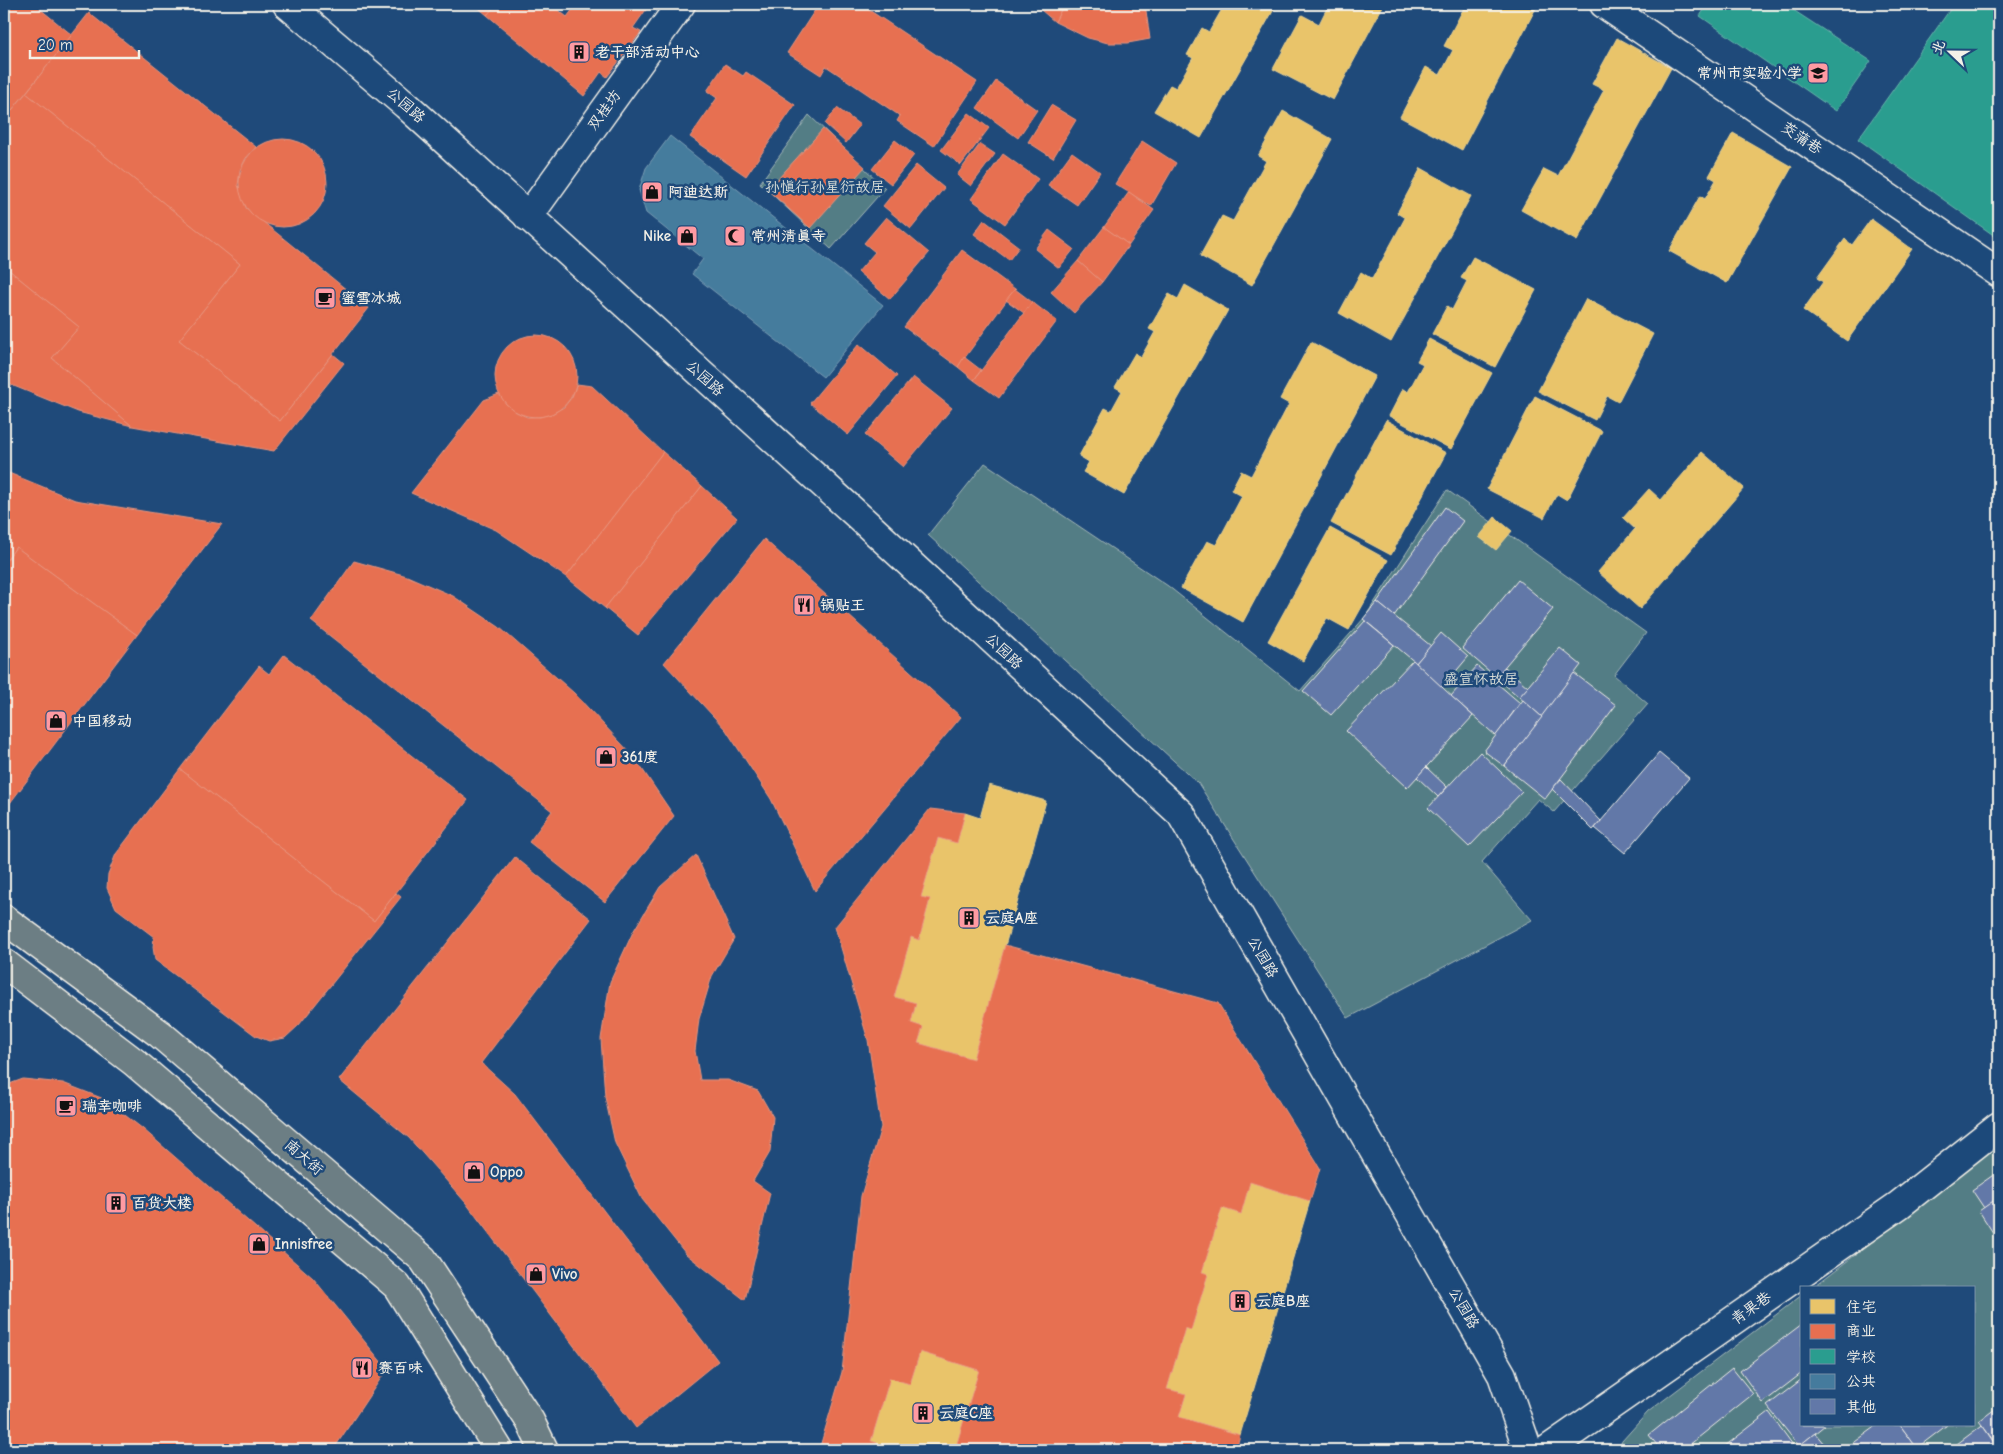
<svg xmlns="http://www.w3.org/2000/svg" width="2003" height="1454" viewBox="0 0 2003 1454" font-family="'Comic Neue','LXGW WenKai TC',sans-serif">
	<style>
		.green { fill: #537d85; stroke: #a4b7b6 }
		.homes { fill: #e9c46a; stroke: #ecd290 }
		.shops { fill: #e76f51; stroke: #eb967e }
		.schools { fill: #2a9d8f; stroke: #67b6aa }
		.public { fill: #457b9d; stroke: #7a9eb4 }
		.building { fill: #6278a8; stroke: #f4f1e8 }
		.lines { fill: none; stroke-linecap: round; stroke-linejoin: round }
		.minor-casing { stroke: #f4f1e8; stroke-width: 31 }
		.major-casing { stroke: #f4f1e8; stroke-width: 31 }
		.minor { stroke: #1f4a7a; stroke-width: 28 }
		.major { stroke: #6c7e84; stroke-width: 28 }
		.labels { text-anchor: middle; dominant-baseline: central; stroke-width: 5; stroke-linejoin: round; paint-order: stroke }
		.poi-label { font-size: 15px; font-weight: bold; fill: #f4f1e8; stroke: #1f4a7a; text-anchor: start }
		.street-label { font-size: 15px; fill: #f4f1e8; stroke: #1f4a7a }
		.park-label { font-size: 15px; fill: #dce0d9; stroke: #1f4a7a }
	</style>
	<rect width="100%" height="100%" fill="#1f4a7a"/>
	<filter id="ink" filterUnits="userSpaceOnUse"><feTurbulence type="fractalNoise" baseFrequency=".02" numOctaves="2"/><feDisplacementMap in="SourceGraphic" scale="10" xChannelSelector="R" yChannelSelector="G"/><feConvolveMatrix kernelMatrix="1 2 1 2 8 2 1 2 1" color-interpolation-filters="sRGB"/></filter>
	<g filter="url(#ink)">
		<g class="green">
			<polygon points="809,115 885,188 831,249 760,183"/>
			<polygon points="985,463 1168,586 1300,691 1365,617 1447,490 1646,633 1614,675 1648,704 1554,812 1538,799 1482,862 1532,920 1348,1018 1198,783 928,535"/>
			<polygon points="1999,1145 1999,1450 1618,1450 1622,1441 1648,1412 1802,1295 1802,1425 1974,1425 1974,1288 1812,1288"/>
		</g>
		<g class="homes">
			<polygon points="1225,4 1277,4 1201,138 1154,111 1170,85 1176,88 1193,58 1187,55 1202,28 1209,32"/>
			<polygon points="1329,4 1384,4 1333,100 1273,69 1302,15 1319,24"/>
			<polygon points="1466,4 1476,7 1478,4 1538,4 1462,150 1400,117 1426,67 1440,75 1453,50 1444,46"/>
			<polygon points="1617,38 1671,68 1577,241 1521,210 1544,169 1558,176 1604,90 1592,84"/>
			<polygon points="1283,111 1332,139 1252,285 1200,256 1222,216 1233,221 1266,161 1258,156"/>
			<polygon points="1733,133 1792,167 1727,283 1669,251 1700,196 1705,199 1716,180 1709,176"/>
			<polygon points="1421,168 1471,196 1391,342 1339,313 1361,272 1372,279 1405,218 1397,213"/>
			<polygon points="1871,219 1912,249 1847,341 1803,310 1823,282 1817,278 1845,239 1852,245"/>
			<polygon points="1473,257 1536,290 1495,367 1432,334 1447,306 1452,310 1467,281 1461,278"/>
			<polygon points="1185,285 1228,310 1124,495 1083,472 1089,462 1079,456 1105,408 1111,411 1122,391 1115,387 1135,353 1141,357 1155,332 1149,329 1169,294 1178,299"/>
			<polygon points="1586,299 1653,334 1618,402 1607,396 1595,420 1538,391"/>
			<polygon points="1429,339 1492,373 1451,449 1389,416 1403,389 1408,392 1423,364 1417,361"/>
			<polygon points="1311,342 1375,376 1243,622 1181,588 1207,541 1216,545 1242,496 1231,490 1241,471 1251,476 1289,404 1280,399"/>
			<polygon points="1535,396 1602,431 1567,500 1557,494 1544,518 1487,489"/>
			<polygon points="1386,420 1446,453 1391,555 1331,523"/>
			<polygon points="1702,452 1744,488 1640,609 1598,572 1635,529 1623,518 1649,489 1661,500"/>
			<polygon points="1495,517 1512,531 1496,550 1479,537"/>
			<polygon points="1330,528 1388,560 1349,630 1327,618 1303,661 1268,641"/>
			<polygon points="989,785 1046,801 973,1059 918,1043 923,1027 911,1023 916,1003 894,997 911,937 919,940 930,899 921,897 938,838 957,843 965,813 980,818"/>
			<polygon points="1250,1182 1310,1201 1240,1435 1179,1417 1186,1394 1167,1389 1185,1328 1191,1330 1208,1274 1202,1272 1222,1208 1241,1214"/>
			<polygon points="920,1352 979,1370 955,1450 875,1450 877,1443 871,1441 890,1378 910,1384"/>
		</g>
		<g class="shops">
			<polygon points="4,4 34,4 72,35 4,120"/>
			<polygon points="474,4 497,4 487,15"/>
			<polygon points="497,4 551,4 567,17 577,4 650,4 633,28 641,32 607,77 601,72 584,96 487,15"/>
			<polygon points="819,4 860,4 977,82 934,146 897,121 900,116 826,66 821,75 787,53"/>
			<polygon points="1034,4 1064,4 1055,22"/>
			<polygon points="1064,4 1145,4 1150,39 1128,43 1108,43 1088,38 1055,22"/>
			<polygon points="89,13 256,147 246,158 240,170 238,185 246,208 369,308 280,421 179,340 240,264 26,93"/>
			<polygon points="725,64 743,76 746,72 795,105 746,176 690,137 717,98 707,91"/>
			<polygon points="996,81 1037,110 1018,138 977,108"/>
			<polygon points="26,93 240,264 179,340 280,421 333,354 344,363 274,451 132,426 52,358 79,327 4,266 4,120"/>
			<polygon points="1051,105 1076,120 1053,158 1028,142"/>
			<polygon points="837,108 860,125 846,143 825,124"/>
			<polygon points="969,113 989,128 961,165 941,150"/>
			<polygon points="823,129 865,167 810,228 768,190"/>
			<circle cx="283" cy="183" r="44"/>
			<polygon points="895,140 914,155 891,184 872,169"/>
			<polygon points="1142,141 1176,163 1151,206 1115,184"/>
			<polygon points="980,144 995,154 971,186 957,175"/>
			<polygon points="1072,152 1100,172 1077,205 1048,185"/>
			<polygon points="1003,154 1038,179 1005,224 971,199"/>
			<polygon points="916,165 944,188 911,229 883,206"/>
			<polygon points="1129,192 1154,210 1129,245 1104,227"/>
			<polygon points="886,217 929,253 890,299 858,272 875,252 864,243"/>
			<polygon points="984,220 1019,247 1009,260 974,234"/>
			<polygon points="1104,227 1129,245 1102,282 1078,261"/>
			<polygon points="1049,230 1074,249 1059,268 1035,249"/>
			<polygon points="962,250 1015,289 958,367 904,327"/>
			<polygon points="1078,261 1102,282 1074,313 1051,292"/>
			<polygon points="4,266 79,327 52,358 132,426 78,412 4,382"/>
			<polygon points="1015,289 1032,302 1024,313 1006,300"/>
			<polygon points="1032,302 1057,321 999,398 974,380"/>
			<circle cx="536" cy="376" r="41"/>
			<polygon points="859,344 897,376 848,435 810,403"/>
			<polygon points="964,357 981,370 974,380 958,367"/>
			<polygon points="913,377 952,408 903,467 865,435"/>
			<polygon points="577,384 592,386 663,452 566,577 496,530 411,493 484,400 499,394 506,404 516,412 527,417 540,417 552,414 564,407 572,397"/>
			<polygon points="663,452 702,486 605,608 566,577"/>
			<polygon points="4,471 75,500 222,524 137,635 16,547 4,564"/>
			<polygon points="702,486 737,518 638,635 605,608"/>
			<polygon points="764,539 961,717 815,891 771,799 726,730 664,663"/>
			<polygon points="16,547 137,635 4,811 4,564"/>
			<polygon points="354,561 407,576 453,596 499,627 574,693 634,757 674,816 605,902 529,842 552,811 311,621"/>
			<polygon points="284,655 468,800 374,921 180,769 259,666 269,674"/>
			<polygon points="180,769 374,921 396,893 401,897 299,1025 285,1038 269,1041 256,1036 155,960 153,947 154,937 116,908 107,888 108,874 116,854"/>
			<polygon points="930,809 965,813 957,843 938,838 921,897 930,899 919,940 911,937 894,997 916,1003 911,1023 923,1027 918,1043 973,1059 1005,945 1218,1003 1320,1168 1310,1201 1250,1182 1241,1214 1222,1208 1202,1272 1208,1274 1191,1330 1185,1328 1167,1389 1186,1394 1179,1417 1240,1435 1236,1450 955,1450 979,1370 920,1352 910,1384 890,1378 871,1441 877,1443 875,1450 819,1450 842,1372 861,1196 881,1127 868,1040 835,927"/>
			<polygon points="696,855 734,939 712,976 699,1019 695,1051 700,1080 728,1080 758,1091 773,1117 770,1152 753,1181 770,1193 745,1300 686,1254 642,1199 615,1143 605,1097 601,1039 610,982 633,932 660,887"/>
			<polygon points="515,857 591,919 481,1063 515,1094 718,1361 636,1428 466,1203 409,1138 339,1080"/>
			<polygon points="23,1079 63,1083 104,1099 143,1129 313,1278 387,1369 333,1450 4,1450 4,1086"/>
		</g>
		<g class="schools">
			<polygon points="1708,4 1784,4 1871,61 1836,111 1700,16"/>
			<polygon points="1954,4 1999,4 1999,239 1858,139"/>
		</g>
		<polygon class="public" points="670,136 883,305 823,377 692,274 703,259 646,213 639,190 646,168"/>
		<g class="building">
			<polygon points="1445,507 1463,521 1394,616 1377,602"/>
			<polygon points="1518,580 1553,609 1496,677 1462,648"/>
			<polygon points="1377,602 1431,646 1416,663 1363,619"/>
			<polygon points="1365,621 1394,645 1331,715 1303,691"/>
			<polygon points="1441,633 1468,657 1442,688 1416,663"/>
			<polygon points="1560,648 1581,665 1542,717 1519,697"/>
			<polygon points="1413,660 1473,716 1407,788 1346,731"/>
			<polygon points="1477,666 1520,703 1496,736 1451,696"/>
			<polygon points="1505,667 1528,687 1519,697 1496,677"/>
			<polygon points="1574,673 1616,705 1545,799 1504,766"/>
			<polygon points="1523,700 1542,717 1504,766 1484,751"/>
			<polygon points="1480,752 1522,792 1469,847 1428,808"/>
			<polygon points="1659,753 1689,778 1625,853 1595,828"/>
			<polygon points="1426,767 1447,787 1438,797 1417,777"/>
			<polygon points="1561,779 1601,821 1593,830 1552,789"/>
			<polygon points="1999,1171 1999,1197 1984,1208 1972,1190"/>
			<polygon points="1999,1197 1999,1242 1979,1211"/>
			<polygon points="1802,1324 1802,1373 1763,1403 1740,1371"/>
			<polygon points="1732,1368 1753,1394 1683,1450 1661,1450 1649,1435"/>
			<polygon points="1802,1379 1802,1425 1825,1425 1799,1446 1767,1406"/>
			<polygon points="1999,1406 1999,1448 1979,1421"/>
			<polygon points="1769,1412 1793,1445 1787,1450 1720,1450"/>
			<polygon points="1878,1425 1900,1425 1917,1448 1914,1450 1844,1450"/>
			<polygon points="1900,1425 1947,1425 1917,1448"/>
			<polygon points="1982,1425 1999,1450 1949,1450 1981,1426"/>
			<polygon points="1815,1433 1829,1450 1805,1450 1800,1445"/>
		</g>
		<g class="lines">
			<g class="minor-casing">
				<g id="minor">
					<polyline points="287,4 406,105 866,523 1181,814 1502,1375 1528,1450"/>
					<polyline points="1604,4 1999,273"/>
					<polyline points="528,217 681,4"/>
					<polyline points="1547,1450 1899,1205 1999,1126"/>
				</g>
			</g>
			<g class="major-casing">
				<g id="major">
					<polyline points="4,919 160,1034 423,1259 530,1421 544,1450"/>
					<polyline points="4,963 134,1062 397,1286 499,1450"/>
				</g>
			</g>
			<use href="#minor" class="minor"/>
			<use href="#major" class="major"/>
		</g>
	</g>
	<defs>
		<g id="building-square" transform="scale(1.125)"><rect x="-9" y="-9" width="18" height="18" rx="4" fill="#ff9aa2" stroke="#1f4a7a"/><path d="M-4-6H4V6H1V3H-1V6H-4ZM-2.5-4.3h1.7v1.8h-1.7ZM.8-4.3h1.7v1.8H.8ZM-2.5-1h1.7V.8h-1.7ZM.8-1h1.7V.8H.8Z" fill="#111"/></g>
		<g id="school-square" transform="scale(1.125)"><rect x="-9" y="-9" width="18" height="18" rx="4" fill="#ff9aa2" stroke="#1f4a7a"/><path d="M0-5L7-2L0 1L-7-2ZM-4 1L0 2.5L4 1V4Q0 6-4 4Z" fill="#111"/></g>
		<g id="shop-square" transform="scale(1.125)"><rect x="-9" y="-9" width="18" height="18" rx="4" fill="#ff9aa2" stroke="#1f4a7a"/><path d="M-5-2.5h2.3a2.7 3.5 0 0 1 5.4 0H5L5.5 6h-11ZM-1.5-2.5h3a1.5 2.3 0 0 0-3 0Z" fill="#111"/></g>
		<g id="mosque-square" transform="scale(1.125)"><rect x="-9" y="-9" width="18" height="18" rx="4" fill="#ff9aa2" stroke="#1f4a7a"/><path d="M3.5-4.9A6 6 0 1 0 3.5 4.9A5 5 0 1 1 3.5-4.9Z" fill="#111"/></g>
		<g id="cafe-square" transform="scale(1.125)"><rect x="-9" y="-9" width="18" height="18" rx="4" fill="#ff9aa2" stroke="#1f4a7a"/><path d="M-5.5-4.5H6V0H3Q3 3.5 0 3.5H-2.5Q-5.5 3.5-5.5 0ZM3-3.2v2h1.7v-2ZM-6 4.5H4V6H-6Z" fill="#111"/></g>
		<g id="restaurant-square" transform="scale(1.125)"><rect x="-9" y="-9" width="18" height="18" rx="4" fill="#ff9aa2" stroke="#1f4a7a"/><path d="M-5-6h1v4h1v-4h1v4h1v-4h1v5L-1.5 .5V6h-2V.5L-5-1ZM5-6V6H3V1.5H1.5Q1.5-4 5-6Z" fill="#111"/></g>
	</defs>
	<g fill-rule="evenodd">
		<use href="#building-square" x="579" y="52"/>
		<use href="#school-square" x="1818" y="73"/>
		<use href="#shop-square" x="652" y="192"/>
		<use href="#shop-square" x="687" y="236"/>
		<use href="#mosque-square" x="735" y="236"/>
		<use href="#cafe-square" x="325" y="298"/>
		<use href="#restaurant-square" x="804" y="605"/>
		<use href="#shop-square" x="56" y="721"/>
		<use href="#shop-square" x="606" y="757"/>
		<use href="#building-square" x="969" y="918"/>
		<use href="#cafe-square" x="66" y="1106"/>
		<use href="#shop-square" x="474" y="1172"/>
		<use href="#building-square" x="116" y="1203"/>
		<use href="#shop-square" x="259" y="1244"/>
		<use href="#shop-square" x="536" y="1274"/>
		<use href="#building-square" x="1240" y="1301"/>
		<use href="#restaurant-square" x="362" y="1368"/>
		<use href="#building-square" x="923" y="1413"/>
	</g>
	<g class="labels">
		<g class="poi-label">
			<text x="595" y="52">老干部活动中心</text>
			<text x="1802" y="73" text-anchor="end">常州市实验小学</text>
			<text x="668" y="192">阿迪达斯</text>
			<text x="671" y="236" text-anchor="end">Nike</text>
			<text x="751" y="236">常州清真寺</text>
			<text x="341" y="298">蜜雪冰城</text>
			<text x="820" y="605">锅贴王</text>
			<text x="72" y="721">中国移动</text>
			<text x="622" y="757">361度</text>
			<text x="985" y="918">云庭A座</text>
			<text x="82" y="1106">瑞幸咖啡</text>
			<text x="490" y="1172">Oppo</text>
			<text x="132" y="1203">百货大楼</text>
			<text x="275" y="1244">Innisfree</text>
			<text x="552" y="1274">Vivo</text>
			<text x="1256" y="1301">云庭B座</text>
			<text x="378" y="1368">赛百味</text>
			<text x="939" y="1413">云庭C座</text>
		</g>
		<g class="street-label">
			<text transform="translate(406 105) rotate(41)">公园路</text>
			<text transform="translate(604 110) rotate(-54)">双桂坊</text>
			<text transform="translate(1802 138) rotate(34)">茭蒲巷</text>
			<text transform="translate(705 378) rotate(42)">公园路</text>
			<text transform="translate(1004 651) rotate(43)">公园路</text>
			<text transform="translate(1263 957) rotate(60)">公园路</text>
			<text transform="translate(304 1157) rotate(41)">南大街</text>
			<text transform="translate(1464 1308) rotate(60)">公园路</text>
			<text transform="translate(1751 1308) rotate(-35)">青果巷</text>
		</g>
		<g class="park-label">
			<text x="825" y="187">孙慎行孙星衍故居</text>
			<text x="1481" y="679">盛宣怀故居</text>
		</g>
	</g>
	<rect width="2003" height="1454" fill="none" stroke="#1f4a7a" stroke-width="20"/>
	<rect x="10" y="10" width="1983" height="1434" fill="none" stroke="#f4f1e8" stroke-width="2" filter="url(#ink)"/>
	<rect x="1800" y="1286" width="175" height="140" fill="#1f4a7a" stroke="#748da6"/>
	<rect x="1810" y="1299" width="25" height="15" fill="#e9c46a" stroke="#748da6"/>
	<text x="1846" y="1312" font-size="15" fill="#f4f1e8">住宅</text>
	<rect x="1810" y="1324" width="25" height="15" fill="#e76f51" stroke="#748da6"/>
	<text x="1846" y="1336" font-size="15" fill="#f4f1e8">商业</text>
	<rect x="1810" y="1349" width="25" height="15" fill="#2a9d8f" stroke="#748da6"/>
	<text x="1846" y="1362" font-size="15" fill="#f4f1e8">学校</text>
	<rect x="1810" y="1374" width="25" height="15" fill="#457b9d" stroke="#748da6"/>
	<text x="1846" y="1386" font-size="15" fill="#f4f1e8">公共</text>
	<rect x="1810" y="1399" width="25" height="15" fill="#6278a8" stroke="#748da6"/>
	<text x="1846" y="1412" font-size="15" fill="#f4f1e8">其他</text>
	<g transform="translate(1950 52) rotate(292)" stroke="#1f4a7a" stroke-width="4" paint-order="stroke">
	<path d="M0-4L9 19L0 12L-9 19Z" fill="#f4f1e8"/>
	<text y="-8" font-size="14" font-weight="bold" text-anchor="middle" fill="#f4f1e8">北</text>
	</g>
	<path d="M30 50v8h109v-8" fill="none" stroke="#f4f1e8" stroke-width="2.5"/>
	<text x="38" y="50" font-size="15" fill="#f4f1e8" stroke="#1f4a7a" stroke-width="4" paint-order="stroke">20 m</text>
</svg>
